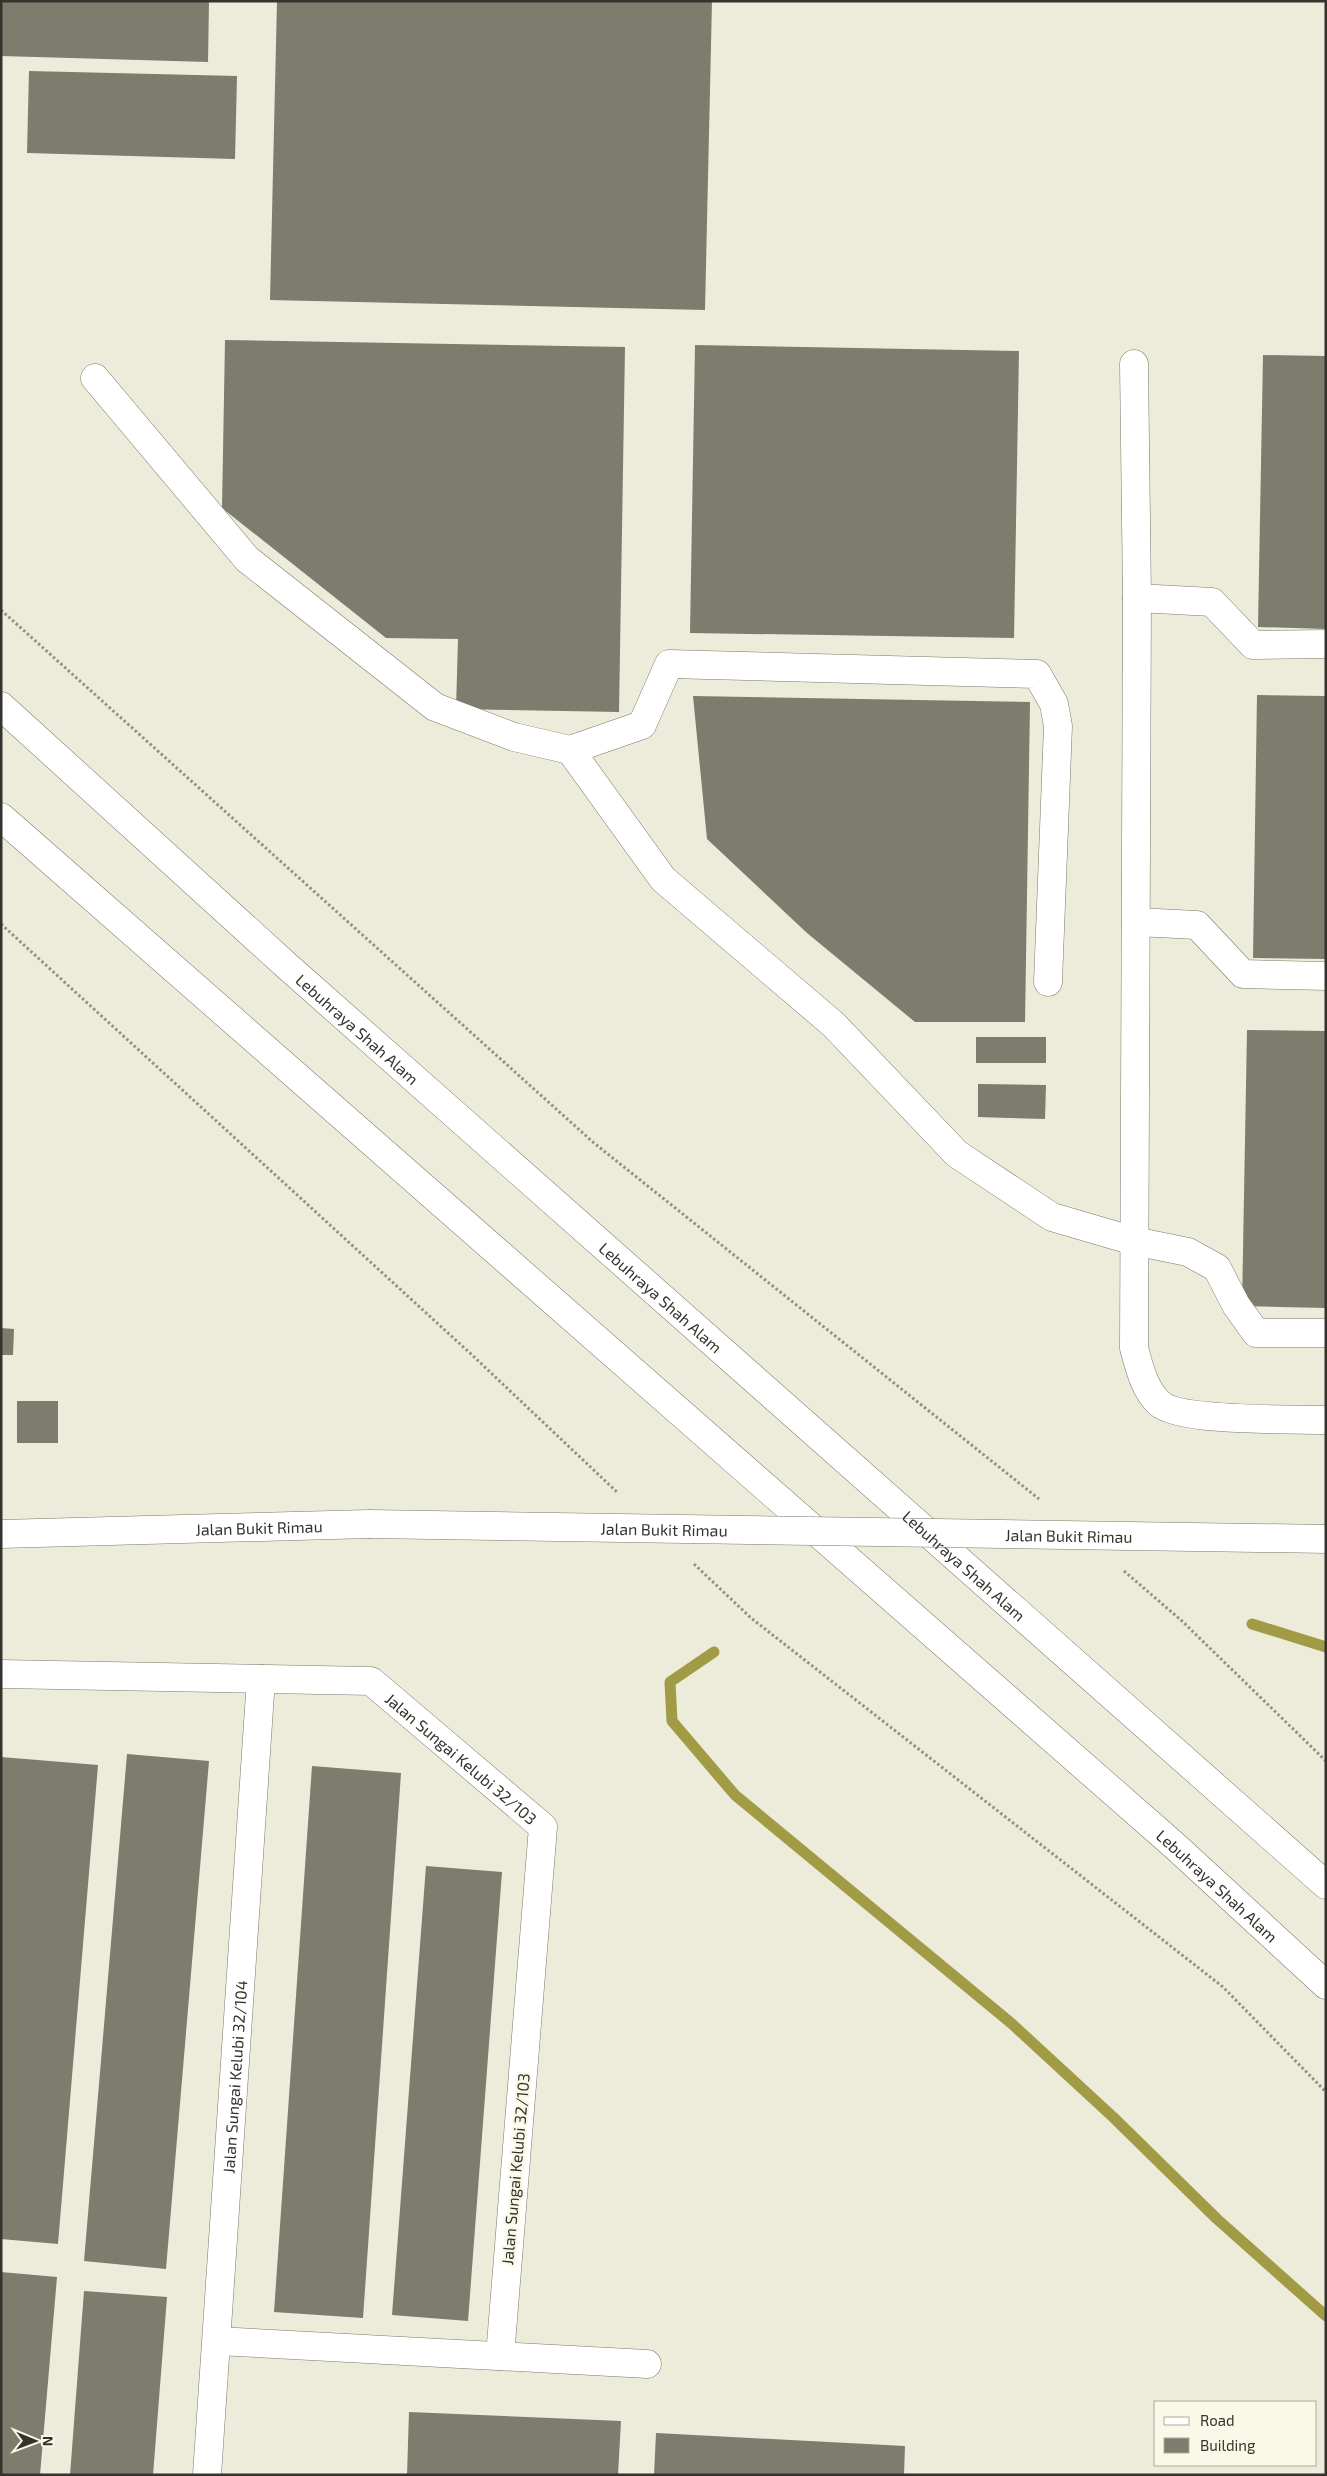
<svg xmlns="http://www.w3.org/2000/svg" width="1327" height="2476" viewBox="0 0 1327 2476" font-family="'Exo 2',sans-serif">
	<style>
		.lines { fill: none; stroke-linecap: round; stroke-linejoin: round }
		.stream { stroke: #a29b46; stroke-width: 11 }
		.building { fill: #7d7c6d }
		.minor-casing { stroke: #7a796a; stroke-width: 29 }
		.highway-casing { stroke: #7a796a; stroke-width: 29 }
		.path { stroke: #929186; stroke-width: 3; stroke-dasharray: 2.5 2.5; stroke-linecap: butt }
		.minor { stroke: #fff; stroke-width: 28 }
		.highway { stroke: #fff; stroke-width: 28 }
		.minor-bridge-casing { stroke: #7a796a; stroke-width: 29; stroke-linecap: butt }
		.minor-bridge { stroke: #fff; stroke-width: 28 }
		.labels { text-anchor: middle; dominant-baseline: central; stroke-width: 5; stroke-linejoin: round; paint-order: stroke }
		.street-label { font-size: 16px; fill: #34332d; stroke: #faf9e8 }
	</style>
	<rect width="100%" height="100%" fill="#edecdb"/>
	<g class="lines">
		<g class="stream">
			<polyline points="1252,1624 1326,1647"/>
			<polyline points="714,1652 670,1682 672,1721 735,1795 1011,2023 1113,2117 1217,2219 1326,2316"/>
		</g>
	</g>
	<g class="building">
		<polygon points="1,1 209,1 208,62 1,56"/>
		<polygon points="277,1 712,1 705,310 270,300"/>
		<polygon points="29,71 237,76 235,159 27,153"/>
		<polygon points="225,340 625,347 619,712 456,709 458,639 386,638 222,508"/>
		<polygon points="695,345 1019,351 1014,638 690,633"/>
		<polygon points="1263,355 1326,356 1326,629 1258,627"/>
		<polygon points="1257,695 1326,696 1326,959 1253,958"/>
		<polygon points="693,696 1030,702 1025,1022 915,1022 807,933 707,839"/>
		<polygon points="1247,1030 1326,1031 1326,1308 1242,1306"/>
		<rect x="976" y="1037" width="70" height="26"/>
		<polygon points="978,1084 1046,1085 1045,1119 978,1117"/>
		<polygon points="1,1328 14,1329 13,1355 1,1355"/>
		<rect x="17" y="1401" width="41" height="42"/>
		<polygon points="127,1754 209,1761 166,2269 84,2261"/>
		<polygon points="1,1757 98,1765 58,2244 1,2239"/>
		<polygon points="312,1766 401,1773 363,2318 274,2312"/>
		<polygon points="426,1866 502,1872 468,2321 392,2315"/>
		<polygon points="1,2272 57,2277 40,2475 1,2475"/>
		<polygon points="84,2291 167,2297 153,2475 70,2475"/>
		<polygon points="409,2412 621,2421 618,2475 407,2475"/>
		<polygon points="656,2433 905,2446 904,2475 654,2475"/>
	</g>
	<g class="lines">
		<g class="minor-casing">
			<g id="minor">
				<path d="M 1134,364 L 1137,598 L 1134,1348 C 1139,1366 1144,1389 1159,1403 C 1178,1422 1295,1419 1326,1420"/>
				<polyline points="95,378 247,559 435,707 514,737 570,750 642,725 669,664 1037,674 1054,704 1058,726 1048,982"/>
				<polyline points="1137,598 1212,602 1253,645 1326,644"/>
				<polyline points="570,750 663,879 834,1025 957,1154 1052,1217 1134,1241 1188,1252 1217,1268 1236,1305 1256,1333 1326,1333"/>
				<polyline points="1136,922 1197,925 1243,974 1326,976"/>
				<path id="s1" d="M 1,1534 L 369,1524"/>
				<path id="s2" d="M 1,1674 L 371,1681 L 543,1827 L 500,2356"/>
				<polyline points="217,2341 647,2364"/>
				<path id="s3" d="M 207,2475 L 261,1679"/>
			</g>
		</g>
		<g class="highway-casing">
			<g id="highway">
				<path id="s4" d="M 1,706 L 287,966 L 1326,1885"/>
				<path id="s5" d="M 1,817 L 1175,1846 L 1326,1985"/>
			</g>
		</g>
		<g class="path">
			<polyline points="1,610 594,1143 1039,1499"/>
			<polyline points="1,924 471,1354 618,1493"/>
			<polyline points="694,1564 751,1618 1223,1987 1326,2092"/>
			<polyline points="1124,1571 1182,1621 1326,1761"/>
		</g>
		<use href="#minor" class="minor"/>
		<use href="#highway" class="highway"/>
		<g class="minor-bridge-casing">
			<g id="minor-bridge">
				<path id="s6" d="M 369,1524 L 1326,1539"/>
			</g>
		</g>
		<use href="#minor-bridge" class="minor-bridge"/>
	</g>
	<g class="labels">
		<g class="street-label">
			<text stroke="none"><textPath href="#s4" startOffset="481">Lebuhraya Shah Alam</textPath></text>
			<text stroke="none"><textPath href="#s4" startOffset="886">Lebuhraya Shah Alam</textPath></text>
			<text stroke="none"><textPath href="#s1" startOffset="258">Jalan Bukit Rimau</textPath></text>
			<text stroke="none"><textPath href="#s6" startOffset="295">Jalan Bukit Rimau</textPath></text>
			<text stroke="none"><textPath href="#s6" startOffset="700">Jalan Bukit Rimau</textPath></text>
			<text stroke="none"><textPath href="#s4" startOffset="1291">Lebuhraya Shah Alam</textPath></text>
			<text stroke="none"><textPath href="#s2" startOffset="489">Jalan Sungai Kelubi 32/103</textPath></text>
			<text stroke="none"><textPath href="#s5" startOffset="1619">Lebuhraya Shah Alam</textPath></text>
			<text stroke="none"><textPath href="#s3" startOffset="399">Jalan Sungai Kelubi 32/104</textPath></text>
			<text transform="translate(515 2169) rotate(-85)">Jalan Sungai Kelubi 32/103</text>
		</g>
	</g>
	<rect width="1327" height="2476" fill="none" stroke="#34332d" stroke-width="5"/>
	<rect x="1154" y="2401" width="162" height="65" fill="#faf9e8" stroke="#abaa9d"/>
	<rect x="1164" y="2417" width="25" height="8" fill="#ffffff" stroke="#abaa9d"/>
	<text x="1200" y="2426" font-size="15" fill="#34332d">Road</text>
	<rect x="1164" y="2438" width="25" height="15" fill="#7d7c6d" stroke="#abaa9d"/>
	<text x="1200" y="2451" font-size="15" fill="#34332d">Building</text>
	<g transform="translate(35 2441) rotate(91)" stroke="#faf9e8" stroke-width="4" paint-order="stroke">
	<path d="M0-4L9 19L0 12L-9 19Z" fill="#34332d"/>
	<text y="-8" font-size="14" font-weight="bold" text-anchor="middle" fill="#34332d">N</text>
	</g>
</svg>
